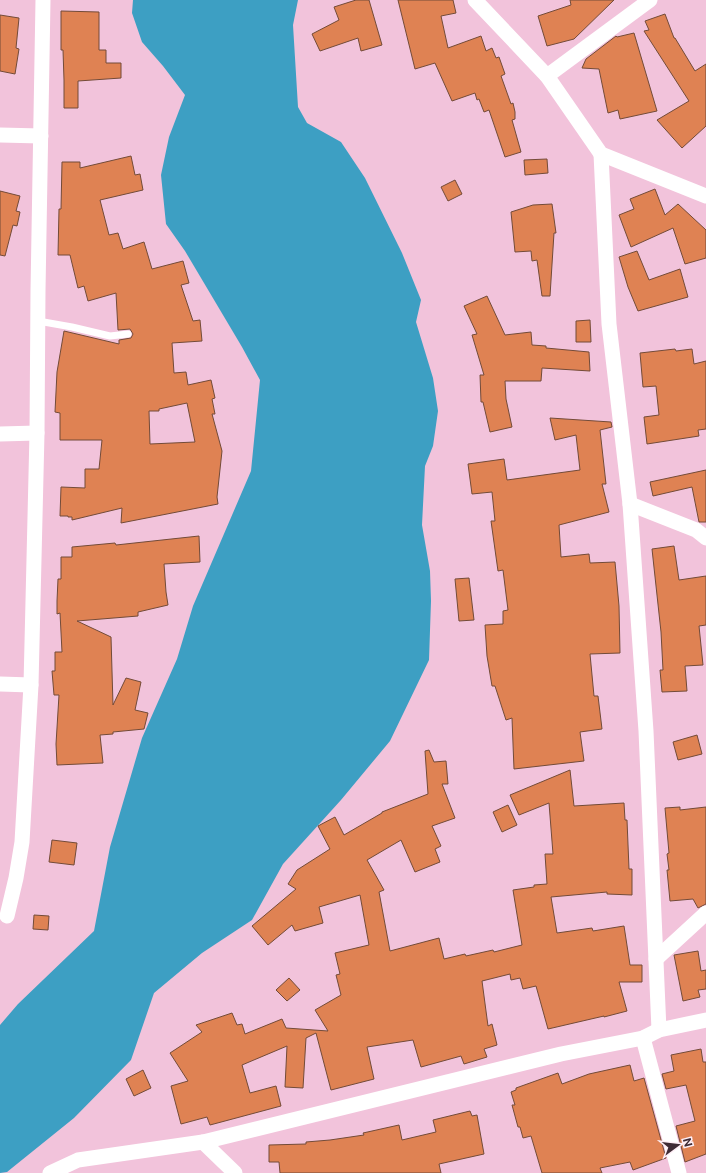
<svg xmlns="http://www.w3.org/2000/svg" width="706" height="1173" viewBox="0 0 706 1173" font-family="'Public Sans',sans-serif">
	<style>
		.water { fill: #3d9fc3 }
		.building { fill: #df8253; stroke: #734b38; fill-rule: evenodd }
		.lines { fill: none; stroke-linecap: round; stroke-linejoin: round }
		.service { stroke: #fff; stroke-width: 7 }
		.minor { stroke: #fff; stroke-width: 15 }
	</style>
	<rect width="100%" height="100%" fill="#f2c3db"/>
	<polygon class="water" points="133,0 298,0 293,25 298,107 307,123 341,142 365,178 402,253 421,300 416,322 433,378 438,411 433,446 425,466 422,525 430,571 431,601 429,660 390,741 341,800 283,864 252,920 202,953 154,993 131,1060 74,1118 7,1172 0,1173 0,1025 18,1004 94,931 110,847 142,738 177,659 193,606 251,471 260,380 242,347 185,251 166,224 161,175 169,137 185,95 163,66 142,42 132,13"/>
	<g class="building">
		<polygon points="356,0 369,0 382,45 361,51 358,38 320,51 312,34 339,20 334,7"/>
		<polygon points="398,0 453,0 456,13 441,16 448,48 481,36 486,51 492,48 496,58 499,57 505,74 501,76 511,104 513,103 515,112 515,119 512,120 521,152 505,157 489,110 484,112 479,99 477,100 475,93 452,101 435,63 415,69"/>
		<polygon points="570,0 614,0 574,39 547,46 538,16 571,5"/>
		<polygon points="61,11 99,12 99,50 106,50 106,63 121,63 121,78 78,81 78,108 64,108 64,80 63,50 61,50"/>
		<polygon points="665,14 674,38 675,38 695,71 706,64 706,126 682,148 657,120 689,101 644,31 649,30 645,21"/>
		<polygon points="0,15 19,18 16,48 19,49 15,74 0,71"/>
		<polygon points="634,33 657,111 620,119 618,110 608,113 599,69 582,68 586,59 616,36 617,37"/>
		<path d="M 131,156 L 135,175 L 140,174 L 143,190 L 100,200 L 109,235 L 118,233 L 123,249 L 144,242 L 152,269 L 183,261 L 189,283 L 181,285 L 193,321 L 200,320 L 202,341 L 172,343 L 174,373 L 186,372 L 188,385 L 211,380 L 215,398 L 212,399 L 215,414 L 212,414 L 222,451 L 217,497 L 218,504 L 121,523 L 122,508 L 72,520 L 72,517 L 68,517 L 68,516 L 60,516 L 61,487 L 85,488 L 85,469 L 99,469 L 102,440 L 60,440 L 60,413 L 55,412 L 57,372 L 64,331 L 119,344 L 119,340 L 131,338 L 133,334 L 130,329 L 118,330 L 116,293 L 88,301 L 84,286 L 78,288 L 70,255 L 58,255 L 59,209 L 61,209 L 62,162 L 80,162 L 80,168 ZM 187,403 L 195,442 L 150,444 L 149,411 L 159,411 L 159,409 Z"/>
		<polygon points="547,159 548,173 525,175 524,160"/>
		<polygon points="455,180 462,194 448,201 441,187"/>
		<polygon points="655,189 665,215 678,204 706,230 706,258 685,264 673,228 631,247 619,215 634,209 630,199"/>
		<polygon points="0,191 20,196 16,211 20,212 17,226 13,225 5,256 0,255"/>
		<polygon points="552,204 556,233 554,233 550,296 542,296 537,260 532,261 531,251 515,252 511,212 533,205"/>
		<polygon points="637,251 649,280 680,269 688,297 638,311 628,287 619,257"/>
		<polygon points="487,296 505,335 531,332 532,345 546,346 546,348 589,352 590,371 542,368 541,381 505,381 506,399 512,427 490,432 483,402 481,402 480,375 484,375 472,335 477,334 464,306"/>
		<polygon points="590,320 591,342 576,342 576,321"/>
		<polygon points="675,349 676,351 692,349 694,364 706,361 706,429 698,430 699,436 647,444 644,417 659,415 656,386 643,387 640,353"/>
		<polygon points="550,418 611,422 612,427 600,430 606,484 602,484 609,512 559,525 561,557 589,554 590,563 615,562 619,606 620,653 590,654 594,696 598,696 602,729 580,732 584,761 514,769 512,718 506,720 495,686 492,686 487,656 485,625 503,624 503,611 508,610 503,570 498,571 491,521 495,521 492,492 472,494 468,464 504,459 507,480 580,470 576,435 555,440"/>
		<polygon points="706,470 706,522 699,522 692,487 653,496 650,482"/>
		<polygon points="199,536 200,562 164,564 166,592 168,605 138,612 138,616 77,621 111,637 113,705 126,678 141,682 135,710 148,713 144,729 113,732 113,734 100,735 103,763 57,765 56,744 59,695 54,695 52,671 55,671 55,652 62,652 60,613 57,614 57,601 58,579 61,579 61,557 72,557 72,547 115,543 116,545"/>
		<polygon points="674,546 679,580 706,576 706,625 699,626 703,665 685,666 687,691 662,692 660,670 663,670 661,632 652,549"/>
		<polygon points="469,578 474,620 459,621 455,579"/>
		<polygon points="697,735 702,754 678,760 673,742"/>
		<polygon points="429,750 434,762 446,761 448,784 442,784 455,818 432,826 441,846 435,849 440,862 415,872 401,840 367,860 384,890 379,892 390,951 439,938 444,959 465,954 466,956 493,950 494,952 522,945 513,890 534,887 534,885 547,884 545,854 553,854 549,803 519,815 510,795 570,770 574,806 624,803 625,820 627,820 629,869 632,869 632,895 607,894 607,892 551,897 557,933 592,928 593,931 624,926 630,965 642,965 642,982 619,982 627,1011 604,1017 604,1016 548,1029 536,986 523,989 520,978 511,980 510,974 482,981 488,1026 492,1024 497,1045 484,1049 487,1057 464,1064 461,1056 421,1067 413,1040 367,1047 374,1079 331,1090 316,1033 306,1038 303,1088 285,1087 287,1046 242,1065 250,1093 276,1086 281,1106 210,1125 207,1117 181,1124 171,1086 188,1081 170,1053 202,1032 196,1025 232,1013 237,1025 242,1024 245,1034 282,1019 286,1028 328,1031 315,1010 341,995 336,975 340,974 335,953 369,945 360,895 319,907 323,923 295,931 292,925 268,945 252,926 296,889 288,884 297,870 330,849 318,826 335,817 344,835 382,813 382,812 428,794 425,751"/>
		<polygon points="508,805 517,825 502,832 493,812"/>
		<polygon points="680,807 680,810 706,807 706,904 698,908 693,899 670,901 667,870 669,870 667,854 669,853 665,808"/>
		<polygon points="52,840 77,843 74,865 49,862"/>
		<polygon points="34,915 49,916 48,930 33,929"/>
		<polygon points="698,951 701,971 706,970 706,989 698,990 700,997 683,1001 674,955"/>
		<polygon points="289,978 300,990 287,1001 276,990"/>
		<polygon points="701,1049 703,1062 706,1062 706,1154 685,1162 676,1126 695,1121 686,1085 666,1089 662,1074 674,1071 671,1055"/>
		<polygon points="630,1065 634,1081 644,1078 666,1158 633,1170 630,1162 600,1168 602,1173 542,1173 531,1136 523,1138 520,1127 518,1127 512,1105 515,1105 511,1092 516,1090 516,1088 558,1073 562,1084 589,1074"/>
		<polygon points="143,1070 151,1088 134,1096 126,1079"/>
		<polygon points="470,1111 472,1116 477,1115 484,1154 439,1164 441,1173 280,1173 279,1162 269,1162 269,1145 306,1144 306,1142 330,1140 364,1135 363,1133 399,1125 402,1140 436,1132 433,1120"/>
	</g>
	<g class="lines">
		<polyline class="service" points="38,321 72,327 110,336 128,334"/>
		<g class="minor">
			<polyline points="475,0 547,76 601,154 706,196"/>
			<polyline points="547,76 650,0"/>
			<polyline points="0,135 41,136"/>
			<polyline points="601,154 609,324 630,504 646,731 659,1030"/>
			<polyline points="0,434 37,433"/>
			<polyline points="630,504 696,530 706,538"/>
			<polyline points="0,684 31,685"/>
			<polyline points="7,916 16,878 22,842 31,685 37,433 38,291 43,0"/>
			<polyline points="656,959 706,913"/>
			<polyline points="643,1038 679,1173"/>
			<polyline points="203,1142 235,1173"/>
			<polyline points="50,1173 78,1160 203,1142 561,1054 643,1038 659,1030 706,1020"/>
		</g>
	</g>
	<g transform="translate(678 1145) rotate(75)" stroke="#feeff6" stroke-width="3" paint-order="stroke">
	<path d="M0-3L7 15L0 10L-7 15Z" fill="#3f2c36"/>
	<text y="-6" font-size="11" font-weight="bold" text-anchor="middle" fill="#3f2c36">N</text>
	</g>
</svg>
